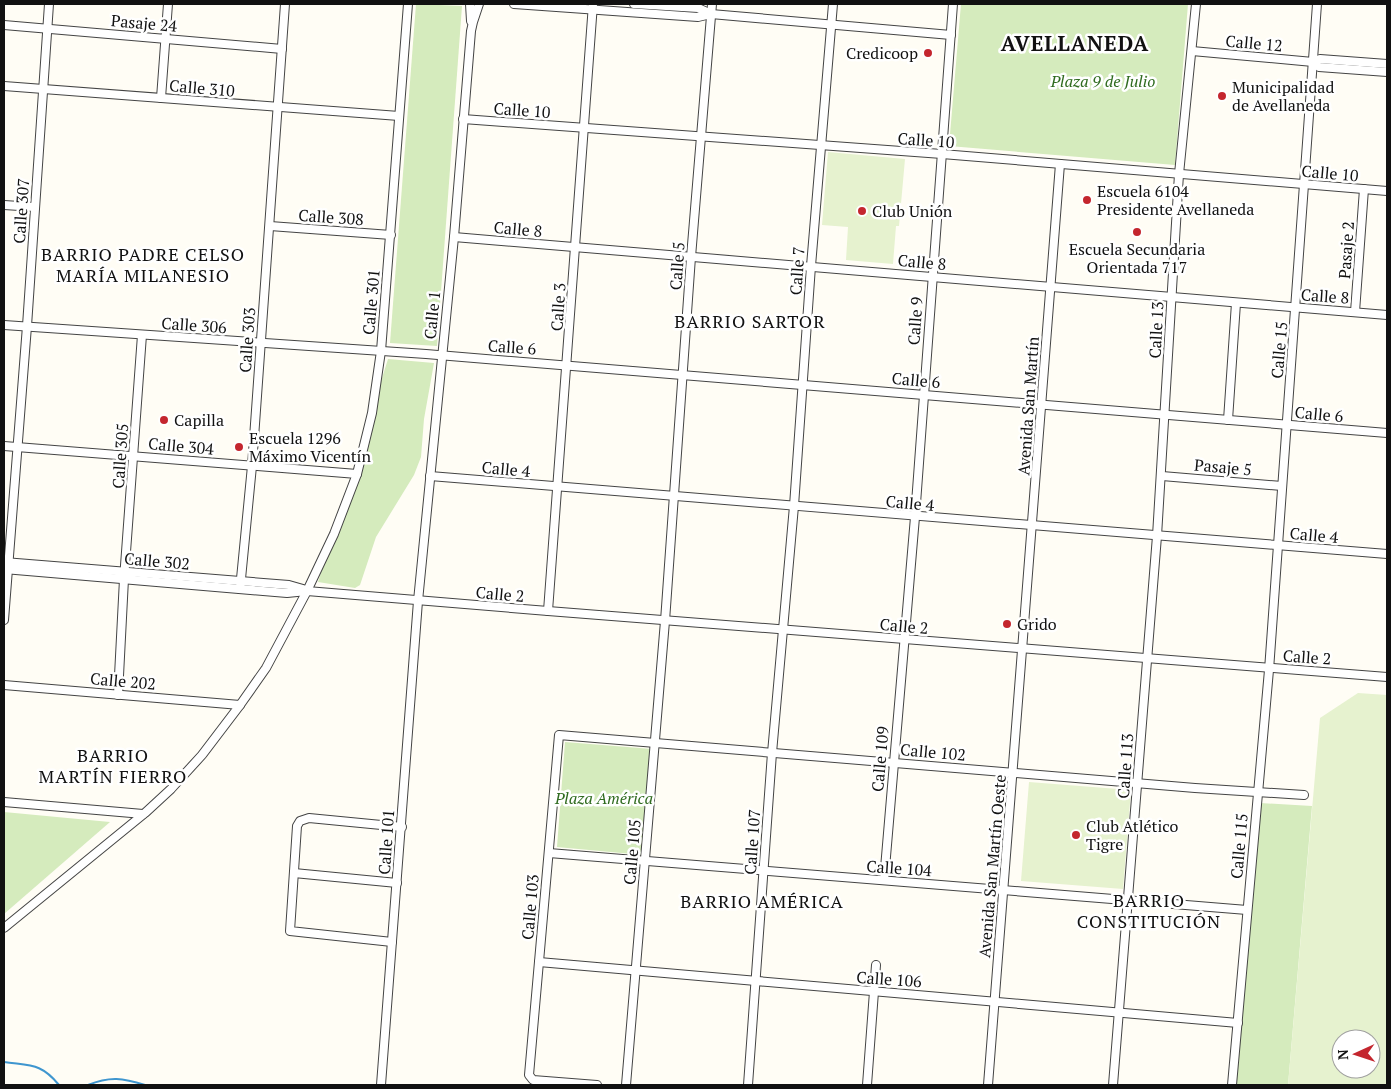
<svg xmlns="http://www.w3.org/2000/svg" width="1391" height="1089" viewBox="0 0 1391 1089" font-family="'PT Serif',serif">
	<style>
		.green { fill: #d5ebbd }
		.pitch { fill: #e6f2cf; fill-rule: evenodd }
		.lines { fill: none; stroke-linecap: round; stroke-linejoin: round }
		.stream { stroke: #3f96cf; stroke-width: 2 }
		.minor-casing { stroke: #444; stroke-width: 10 }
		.minor { stroke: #fff; stroke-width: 8 }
		.poi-dot { fill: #c4262e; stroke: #fff; stroke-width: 2 }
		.labels { text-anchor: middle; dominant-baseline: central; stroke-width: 5; stroke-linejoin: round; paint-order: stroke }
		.street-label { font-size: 16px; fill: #111; stroke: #fff }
		.poi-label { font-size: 16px; fill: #111; stroke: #fff; text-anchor: start }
		.park-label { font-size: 16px; font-style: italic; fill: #2f6b1f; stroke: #fff }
		.neighbourhood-label { font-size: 18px; letter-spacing: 1px; fill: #111; stroke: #fff }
		.district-label { font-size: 21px; font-weight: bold; letter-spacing: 1px; fill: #111; stroke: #fff }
	</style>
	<rect width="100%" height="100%" fill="#fffdf5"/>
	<g class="green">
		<polygon points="416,4 462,6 437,346 390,343"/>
		<polygon points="961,4 1188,4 1175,165 949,146"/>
		<polygon points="388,359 434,363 424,419 421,457 414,475 376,537 360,585 355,588 318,582"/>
		<polygon points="565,742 652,749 643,855 557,847"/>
		<polygon points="1260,803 1312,806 1288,1085 1236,1085"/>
		<polygon points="4,812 110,822 4,914"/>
	</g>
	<g class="pitch">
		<polygon points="828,152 905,159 899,226 896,226 893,264 846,260 848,227 822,225"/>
		<path d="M 1358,693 L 1387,695 L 1387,1085 L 1288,1085 L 1320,718 ZM 1341,1039 L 1371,1039 L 1371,1069 L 1341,1069 Z"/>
		<polygon points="1029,782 1131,790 1123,889 1021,881"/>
	</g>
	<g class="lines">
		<g class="stream">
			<path d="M 4,1062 C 31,1066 41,1063 59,1085"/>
			<path d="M 88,1085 C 110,1076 123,1078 145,1085"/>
		</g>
		<g class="minor-casing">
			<g id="minor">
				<polyline points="470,4 471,21"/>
				<polyline points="514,4 698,17 711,14"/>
				<polyline points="634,4 698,8 711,14 951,35"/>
				<polyline points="4,25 282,49"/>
				<polyline points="1192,51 1313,62 1320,59 1387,64"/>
				<polyline points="1313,62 1319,67 1387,72"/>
				<polyline points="4,86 399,116"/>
				<polyline points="161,98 168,4"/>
				<polyline points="463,119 942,154 1387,191"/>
				<polyline points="4,205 35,207"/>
				<polyline points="270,226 391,235"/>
				<polyline points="454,237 1387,315"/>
				<polyline points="1355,312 1364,189"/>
				<polyline points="4,325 426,354 1387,433"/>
				<polyline points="1228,420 1236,303"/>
				<polyline points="4,446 357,474"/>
				<polyline points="430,476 1387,554"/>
				<polyline points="1162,476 1282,486"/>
				<polyline points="4,562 289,585 303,589"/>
				<polyline points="4,569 287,593 307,591 548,611 1387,677"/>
				<polyline points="240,589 252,466 285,4"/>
				<polyline points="548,611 593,4"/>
				<polyline points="4,620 27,326 49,4"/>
				<polyline points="4,685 240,705"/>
				<polyline points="118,695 124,579 142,335"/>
				<polyline points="4,802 143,814"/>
				<polyline points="549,853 1247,910"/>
				<polyline points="294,873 397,883"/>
				<polyline points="884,880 915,517 953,4"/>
				<polyline points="4,928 145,813 171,789 202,755 240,705 266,668 307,591 334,534 357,474 372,413 381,351 408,4"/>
				<polyline points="392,942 290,931 297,826 300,821 309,818 402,827"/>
				<polyline points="539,962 1238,1023"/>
				<polyline points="381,1085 418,601 454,237 471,31 473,22 479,4"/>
				<polyline points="597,1085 533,1080 529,1075 559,735 1195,788 1304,795"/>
				<polyline points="626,1085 665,621 691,257 712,4"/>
				<polyline points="748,1085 772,753 794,506 811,266 833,4"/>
				<polyline points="867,1085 876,965"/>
				<polyline points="988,1085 1060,164"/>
				<polyline points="1113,1085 1157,536 1179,174 1196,4"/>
				<polyline points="1232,1085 1269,670 1317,4"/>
			</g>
		</g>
		<use href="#minor" class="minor"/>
	</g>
	<g class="poi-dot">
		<circle cx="928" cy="53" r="5"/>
		<circle cx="1222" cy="96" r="5"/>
		<circle cx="1087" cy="200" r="5"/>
		<circle cx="862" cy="211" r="5"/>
		<circle cx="1137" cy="232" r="5"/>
		<circle cx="164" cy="420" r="5"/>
		<circle cx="239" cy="447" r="5"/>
		<circle cx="1007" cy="624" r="5"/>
		<circle cx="1076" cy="835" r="5"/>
	</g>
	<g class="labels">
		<g class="street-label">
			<text transform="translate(144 23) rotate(5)">Pasaje 24</text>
			<text transform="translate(1254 43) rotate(5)">Calle 12</text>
			<text transform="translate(202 88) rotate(5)">Calle 310</text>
			<text transform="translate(522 110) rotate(4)">Calle 10</text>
			<text transform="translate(926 140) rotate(4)">Calle 10</text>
			<text transform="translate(1330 173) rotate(5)">Calle 10</text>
			<text transform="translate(21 211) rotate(-86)">Calle 307</text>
			<text transform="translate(331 217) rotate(4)">Calle 308</text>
			<text transform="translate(518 229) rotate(5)">Calle 8</text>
			<text transform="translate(1346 250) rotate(-86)">Pasaje 2</text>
			<text transform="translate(922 262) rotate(5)">Calle 8</text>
			<text transform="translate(677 266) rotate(-86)">Calle 5</text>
			<text transform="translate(797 271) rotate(-86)">Calle 7</text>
			<text transform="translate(1325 296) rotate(4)">Calle 8</text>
			<text transform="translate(371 302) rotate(-85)">Calle 301</text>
			<text transform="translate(558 307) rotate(-86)">Calle 3</text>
			<text transform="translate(432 315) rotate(-84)">Calle 1</text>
			<text transform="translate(915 321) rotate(-86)">Calle 9</text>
			<text transform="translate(194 325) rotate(4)">Calle 306</text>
			<text transform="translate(1156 330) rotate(-87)">Calle 13</text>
			<text transform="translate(247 340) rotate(-86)">Calle 303</text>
			<text transform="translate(512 347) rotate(4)">Calle 6</text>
			<text transform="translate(1279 350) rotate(-85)">Calle 15</text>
			<text transform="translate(916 380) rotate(5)">Calle 6</text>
			<text transform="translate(1028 406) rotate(-86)">Avenida San Martín</text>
			<text transform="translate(1319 414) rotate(5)">Calle 6</text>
			<text transform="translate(181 446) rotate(5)">Calle 304</text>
			<text transform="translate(120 456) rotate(-86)">Calle 305</text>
			<text transform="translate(1223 467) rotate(5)">Pasaje 5</text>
			<text transform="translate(506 469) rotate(5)">Calle 4</text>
			<text transform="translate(910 503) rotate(5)">Calle 4</text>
			<text transform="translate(1314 535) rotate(5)">Calle 4</text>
			<text transform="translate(157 561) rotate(5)">Calle 302</text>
			<text transform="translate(500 594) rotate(5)">Calle 2</text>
			<text transform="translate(904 626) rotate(5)">Calle 2</text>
			<text transform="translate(1307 657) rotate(4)">Calle 2</text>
			<text transform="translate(123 681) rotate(5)">Calle 202</text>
			<text transform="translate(933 752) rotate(5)">Calle 102</text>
			<text transform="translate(880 759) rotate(-85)">Calle 109</text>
			<text transform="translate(1125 766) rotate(-86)">Calle 113</text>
			<text transform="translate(386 842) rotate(-86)">Calle 101</text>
			<text transform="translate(752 842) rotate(-86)">Calle 107</text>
			<text transform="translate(1239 846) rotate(-85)">Calle 115</text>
			<text transform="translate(632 852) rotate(-85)">Calle 105</text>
			<text transform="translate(992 866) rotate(-85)">Avenida San Martín Oeste</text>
			<text transform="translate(899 868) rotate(4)">Calle 104</text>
			<text transform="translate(530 907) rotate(-85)">Calle 103</text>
			<text transform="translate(889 979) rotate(4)">Calle 106</text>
		</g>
		<g class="poi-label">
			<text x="918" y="53" text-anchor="end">Credicoop</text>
			<text x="1232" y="87">Municipalidad<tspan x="1232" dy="18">de Avellaneda</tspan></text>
			<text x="1097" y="191">Escuela 6104<tspan x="1097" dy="18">Presidente Avellaneda</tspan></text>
			<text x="872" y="211">Club Unión</text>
			<text x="1137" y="249" text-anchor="middle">Escuela Secundaria<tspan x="1137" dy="18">Orientada 717</tspan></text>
			<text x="174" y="420">Capilla</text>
			<text x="249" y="438">Escuela 1296<tspan x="249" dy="18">Máximo Vicentín</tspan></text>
			<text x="1017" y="624">Grido</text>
			<text x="1086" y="826">Club Atlético<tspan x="1086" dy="18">Tigre</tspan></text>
		</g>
		<g class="park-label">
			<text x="1103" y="81">Plaza 9 de Julio</text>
			<text x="604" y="798">Plaza América</text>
		</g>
		<g class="neighbourhood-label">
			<text x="143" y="254">BARRIO PADRE CELSO<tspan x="143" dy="21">MARÍA MILANESIO</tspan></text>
			<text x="750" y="321">BARRIO SARTOR</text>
			<text x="113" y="755">BARRIO<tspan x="113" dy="21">MARTÍN FIERRO</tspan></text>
			<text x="1149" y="900">BARRIO<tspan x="1149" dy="21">CONSTITUCIÓN</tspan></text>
			<text x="762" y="901">BARRIO AMÉRICA</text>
		</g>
		<g class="district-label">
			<text x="1075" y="43">AVELLANEDA</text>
		</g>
	</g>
	<rect width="1391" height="1089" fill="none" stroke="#111111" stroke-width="10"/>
	<g transform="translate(1356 1054) rotate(267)"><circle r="24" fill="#ffffff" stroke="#a0a0a0"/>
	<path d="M0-4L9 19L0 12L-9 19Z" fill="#c4262e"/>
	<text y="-8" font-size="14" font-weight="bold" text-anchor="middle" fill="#111111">N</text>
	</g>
</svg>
